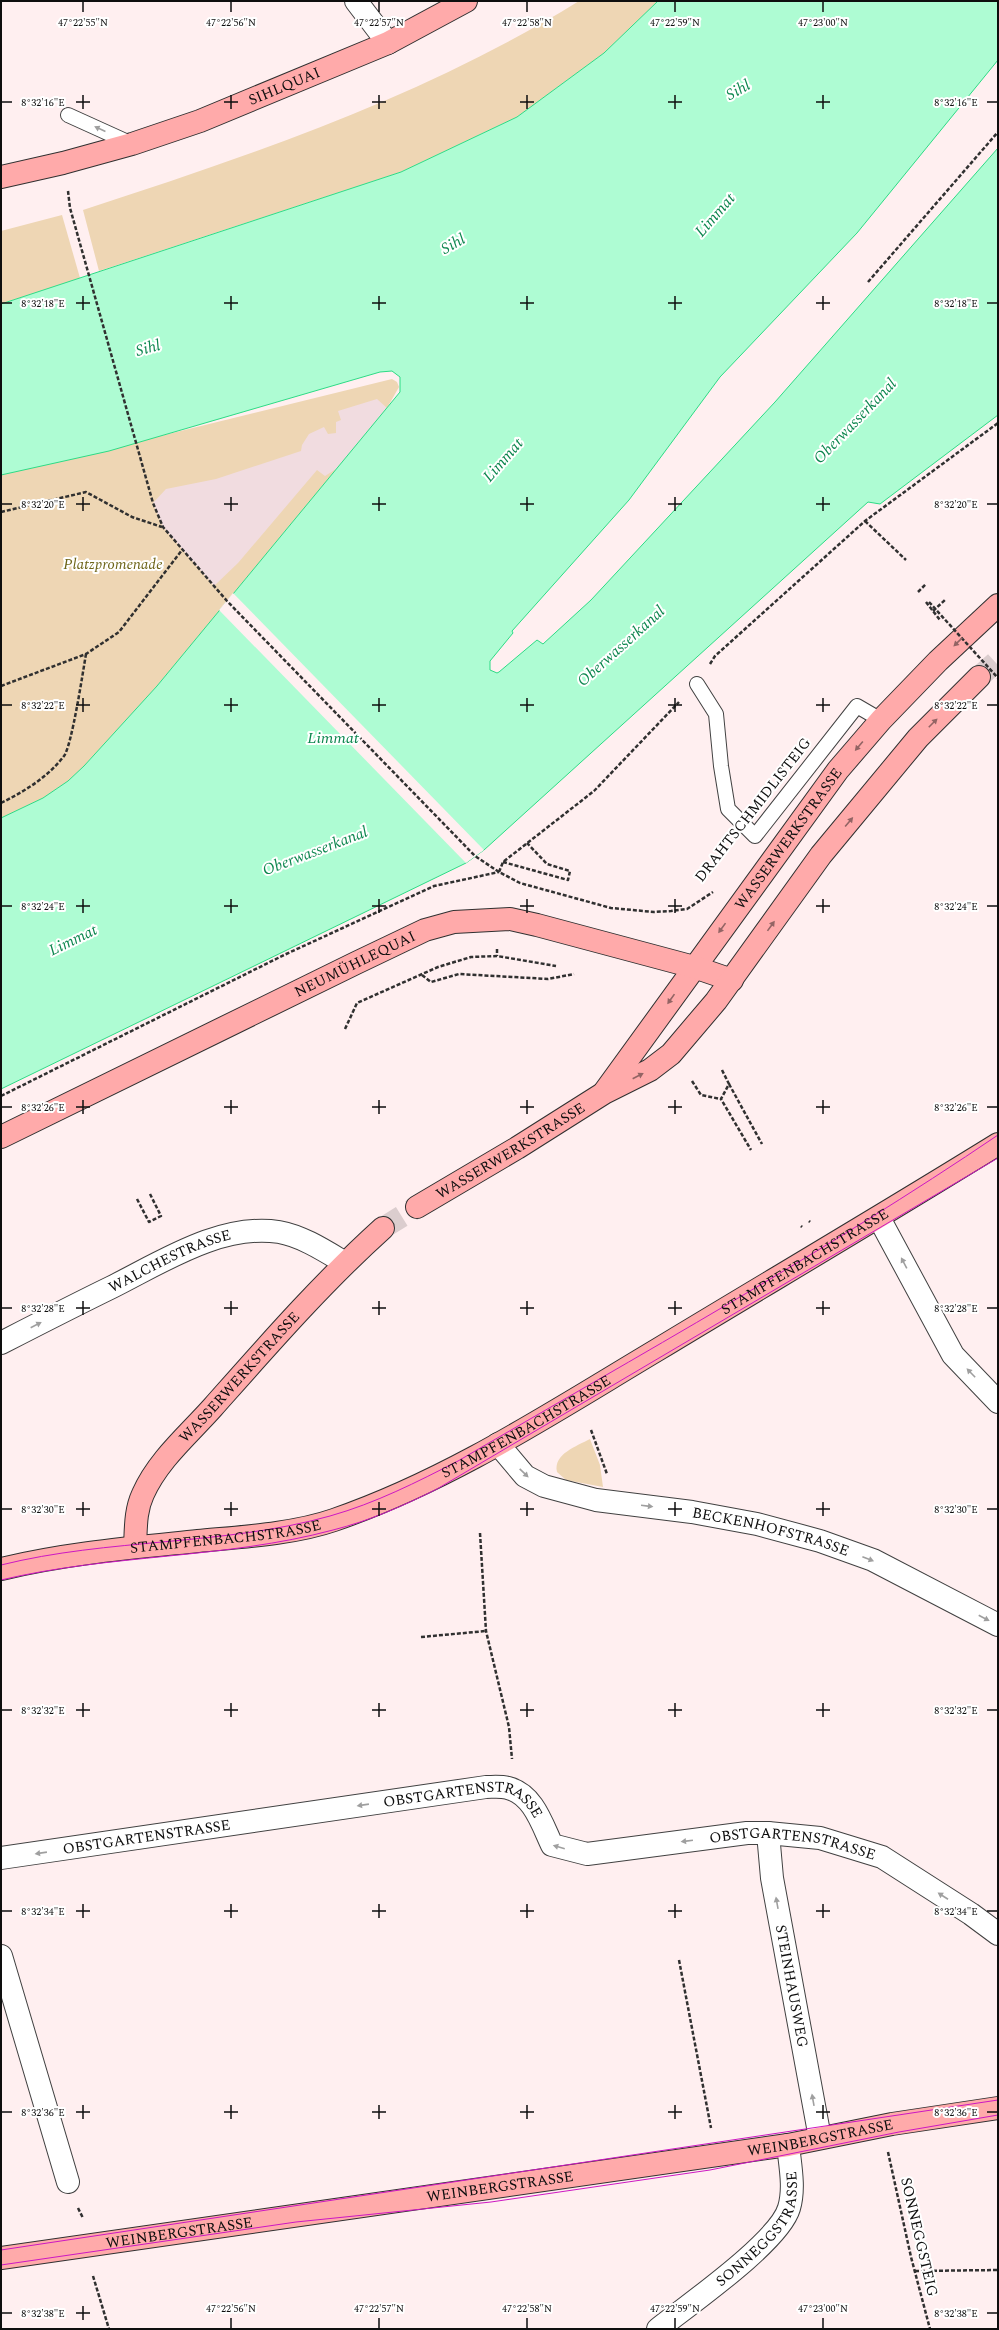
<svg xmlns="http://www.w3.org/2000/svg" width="999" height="2330" viewBox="0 0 999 2330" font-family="Spectral,serif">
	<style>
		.green { fill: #eed6b4 }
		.plaza { fill: #f1dce0 }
		.water { fill: #aefcd3; stroke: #2ddb85 }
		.pier { fill: #ffeff0 }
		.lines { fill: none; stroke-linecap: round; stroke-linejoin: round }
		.secondary-tunnel { stroke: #dbcdce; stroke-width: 22; stroke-dasharray: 22 11; stroke-linecap: butt }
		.lane-casing { stroke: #414141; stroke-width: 16 }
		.street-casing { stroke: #414141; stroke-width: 24 }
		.secondary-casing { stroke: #303030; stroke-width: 24 }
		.path { stroke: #303030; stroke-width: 2.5; stroke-dasharray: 4 2; stroke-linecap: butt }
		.lane { stroke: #fff; stroke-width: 14 }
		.street { stroke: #fff; stroke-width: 22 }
		.secondary { stroke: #faa; stroke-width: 22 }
		.tram { stroke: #cd17c2; stroke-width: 1 }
		.path-bridge { stroke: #303030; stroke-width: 2.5; stroke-dasharray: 4 2; stroke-linecap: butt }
		.oneway { fill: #9f9f9f }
		.oneway2 { fill: #936464 }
		.ticks { fill: none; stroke: #0e0e0e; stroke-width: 1.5 }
		.labels { text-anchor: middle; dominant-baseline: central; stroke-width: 4; stroke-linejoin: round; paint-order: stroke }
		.street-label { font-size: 15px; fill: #0e0e0e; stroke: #fff }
		.park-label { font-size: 15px; font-style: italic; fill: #6d6417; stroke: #fff }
		.water-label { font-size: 16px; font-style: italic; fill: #0c864e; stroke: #fff }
		.ticks-label { font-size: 10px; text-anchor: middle; fill: #0e0e0e; stroke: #fff; stroke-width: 4; stroke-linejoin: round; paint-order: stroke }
	</style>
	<rect width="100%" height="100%" fill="#ffeff0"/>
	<g class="green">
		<path d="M 579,1 L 658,1 L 604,53 L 517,117 L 401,172 L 99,271 L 83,210 C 252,155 426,96 579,1 Z"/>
		<polygon points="62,215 80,278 1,304 1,231"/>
		<polygon points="392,379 397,382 399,387 387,408 157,686 84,766 68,781 43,798 1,818 1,475"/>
		<path d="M 590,1439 L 600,1465 L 603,1487 L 566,1480 L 557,1472 C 553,1454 577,1446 590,1439 Z"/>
	</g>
	<polygon class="plaza" points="377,399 387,408 336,469 325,476 317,470 238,563 214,586 163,527 153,503 166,489 216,479 301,451 302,445 309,434 324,427 328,434 336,433 336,422 341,420 338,411"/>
	<polygon class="water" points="658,1 998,1 998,60 857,233 720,377 629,500 512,631 513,633 490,661 490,670 497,673 499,672 537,640 543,644 591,600 775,402 998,148 998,415 880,504 868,502 484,850 466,863 1,1089 1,818 43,798 68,781 84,766 157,686 400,392 400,377 392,371 380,372 109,451 1,475 1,304 401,172 517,117 604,53"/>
	<polygon class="pier" points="233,593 484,850 466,863 219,610"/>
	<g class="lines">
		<g class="secondary-tunnel">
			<polyline points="979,677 998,660"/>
			<polyline points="383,1228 417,1207"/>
		</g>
		<g class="lane-casing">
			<g id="lane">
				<polyline points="68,115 132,144"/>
				<polyline points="697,684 716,714 721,766 728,809 755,836 857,706 881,720"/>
			</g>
		</g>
		<g class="street-casing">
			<g id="street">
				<polyline points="356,1 388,43"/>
				<polyline points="879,1218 953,1355 998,1402"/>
				<path id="s1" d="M 1,1343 C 38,1324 75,1305 112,1287 C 162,1262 221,1223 279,1232 C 302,1236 325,1251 345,1263"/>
				<path id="s2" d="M 498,1444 L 525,1476 L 544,1486 L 596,1500 L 692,1512 L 757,1524 L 820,1541 L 873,1560 L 998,1625"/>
				<path id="s3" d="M 768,1833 L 772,1878 L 820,2138"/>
				<path id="s4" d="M 1,1858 L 486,1787 C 493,1787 501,1786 508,1788 C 533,1794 542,1824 552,1845 L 587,1854 L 747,1833 L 768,1833 L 820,1838 L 882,1857 L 971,1914 L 998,1934"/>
				<polyline points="1,1956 68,2182"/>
				<path id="s5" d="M 658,2329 C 688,2305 779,2242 789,2208 C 795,2188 790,2165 788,2145"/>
			</g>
		</g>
		<g class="secondary-casing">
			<g id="secondary">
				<path id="s6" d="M 1,177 L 63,163 L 132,144 L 200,121 L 388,43 L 466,1"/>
				<path id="s7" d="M 605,1091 L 838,770 L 881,720 L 938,661 L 998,605"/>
				<path id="s8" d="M 1,1137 L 356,963 L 425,930 L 454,922 L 510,919 L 537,925 L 694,967 L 732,980"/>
				<path id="s9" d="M 417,1207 L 517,1148 L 604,1093 L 650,1070 L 671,1054 L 716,1001 L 821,855 L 918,738 L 979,677"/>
				<path id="s10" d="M 135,1547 C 136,1529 135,1511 143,1494 C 158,1460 189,1434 213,1407 C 268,1345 322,1283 383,1228"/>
				<path id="s11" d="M 1,1569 C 68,1553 130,1548 198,1541 C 240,1537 294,1534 334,1520 C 450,1480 553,1412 657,1350 C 771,1281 885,1214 998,1144"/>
				<path id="s12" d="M 1,2258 L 788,2145 L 892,2124 L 998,2108"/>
			</g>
		</g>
		<g class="path">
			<polyline points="68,191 70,208 153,503 163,527 227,601 475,856 499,872 520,883 611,908 654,912 671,911 687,909 713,892"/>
			<polyline points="868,282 998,132"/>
			<polyline points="1,512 86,492 132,517 162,527"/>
			<polyline points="865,521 906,560"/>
			<polyline points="918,592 926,584"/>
			<polyline points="926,602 940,620"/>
			<polyline points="933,611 945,600"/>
			<polyline points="710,664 715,656 865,521 998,423"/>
			<polyline points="1,686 86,654 119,632 182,550"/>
			<path d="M 1,803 C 25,791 48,777 64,756 C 72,745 83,671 86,654"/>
			<polyline points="503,862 568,880 570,871 547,864 527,843"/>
			<polyline points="499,872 503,862 594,791 679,702"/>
			<polyline points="497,949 497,956"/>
			<polyline points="422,975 431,982 459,974 548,979 574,974"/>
			<polyline points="345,1029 357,1003 438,967 471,957 497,956 556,966"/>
			<polyline points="722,1070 729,1084 721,1099 751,1150"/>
			<polyline points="692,1081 701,1095 721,1099"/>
			<polyline points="729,1084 762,1144"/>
			<polyline points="1,1096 284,955 434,886 499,872"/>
			<polyline points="137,1199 149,1222 161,1216 150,1194"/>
			<polyline points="809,1221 810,1222"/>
			<polyline points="801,1226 802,1227"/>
			<polyline points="591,1430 607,1474"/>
			<polyline points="480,1533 486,1631 509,1727 512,1759"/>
			<polyline points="421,1637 486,1631"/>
			<polyline points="679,1960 711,2128"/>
			<polyline points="888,2152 911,2257 930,2329"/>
			<polyline points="78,2208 83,2218"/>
			<polyline points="915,2271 998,2270"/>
			<polyline points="93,2276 109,2329"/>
		</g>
		<use href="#lane" class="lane"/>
		<use href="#street" class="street"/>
		<use href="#secondary" class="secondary"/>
		<g class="tram">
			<path d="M 1,1565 C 109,1538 223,1546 330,1516 C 376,1503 417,1482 458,1461 C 639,1355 824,1253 998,1135"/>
			<path d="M 1,1580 C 110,1554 225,1559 333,1530 C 369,1521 403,1506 437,1489 L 998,1158"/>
			<polyline points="1,2250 998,2100"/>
			<polyline points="1,2265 296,2222 491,2202 710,2170 899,2132 998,2115"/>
		</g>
		<polyline class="path-bridge" points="929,602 998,678"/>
	</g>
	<defs><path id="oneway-solid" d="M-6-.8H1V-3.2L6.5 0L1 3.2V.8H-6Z"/></defs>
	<g class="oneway">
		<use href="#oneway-solid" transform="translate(100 129) rotate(-155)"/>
		<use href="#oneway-solid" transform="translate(904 1263) rotate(-118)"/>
		<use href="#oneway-solid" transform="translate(36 1325) rotate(-27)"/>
		<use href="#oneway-solid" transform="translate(971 1373) rotate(-134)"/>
		<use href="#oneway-solid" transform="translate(524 1473) rotate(44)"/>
		<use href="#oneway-solid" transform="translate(647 1506) rotate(7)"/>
		<use href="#oneway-solid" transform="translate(868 1559) rotate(21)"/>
		<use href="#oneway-solid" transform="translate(984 1618) rotate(28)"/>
		<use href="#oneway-solid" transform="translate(363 1805) rotate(172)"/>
		<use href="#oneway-solid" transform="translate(687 1841) rotate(173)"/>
		<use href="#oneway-solid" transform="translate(559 1847) rotate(-164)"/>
		<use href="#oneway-solid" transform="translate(41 1853) rotate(172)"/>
		<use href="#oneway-solid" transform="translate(943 1896) rotate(-147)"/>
		<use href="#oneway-solid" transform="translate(777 1903) rotate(-100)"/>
		<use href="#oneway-solid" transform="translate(813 2100) rotate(-100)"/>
	</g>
	<g class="oneway2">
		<use href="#oneway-solid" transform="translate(958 642) rotate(136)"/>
		<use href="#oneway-solid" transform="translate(933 723) rotate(-45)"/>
		<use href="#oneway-solid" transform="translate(859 746) rotate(130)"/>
		<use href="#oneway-solid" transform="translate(849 822) rotate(-50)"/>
		<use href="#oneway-solid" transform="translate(771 926) rotate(-54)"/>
		<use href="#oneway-solid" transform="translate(722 928) rotate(126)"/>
		<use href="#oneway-solid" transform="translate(671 999) rotate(125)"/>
		<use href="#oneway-solid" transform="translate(638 1076) rotate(-27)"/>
	</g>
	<path class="ticks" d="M 83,2 L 83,12M 231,2 L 231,12M 379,2 L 379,12M 527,2 L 527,12M 675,2 L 675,12M 823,2 L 823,12M 83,95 L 83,109M 231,95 L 231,109M 379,95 L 379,109M 527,95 L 527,109M 675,95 L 675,109M 823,95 L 823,109M 2,102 L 12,102M 76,102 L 90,102M 224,102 L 238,102M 372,102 L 386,102M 520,102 L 534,102M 668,102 L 682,102M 816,102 L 830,102M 987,102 L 997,102M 83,296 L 83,310M 231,296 L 231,310M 379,296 L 379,310M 527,296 L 527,310M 675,296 L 675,310M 823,296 L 823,310M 2,303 L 12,303M 76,303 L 90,303M 224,303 L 238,303M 372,303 L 386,303M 520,303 L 534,303M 668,303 L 682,303M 816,303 L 830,303M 987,303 L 997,303M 83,497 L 83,511M 231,497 L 231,511M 379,497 L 379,511M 527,497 L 527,511M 675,497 L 675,511M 823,497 L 823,511M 2,504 L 12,504M 76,504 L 90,504M 224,504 L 238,504M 372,504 L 386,504M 520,504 L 534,504M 668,504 L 682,504M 816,504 L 830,504M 987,504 L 997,504M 83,698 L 83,712M 231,698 L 231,712M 379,698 L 379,712M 527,698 L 527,712M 675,698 L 675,712M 823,698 L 823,712M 2,705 L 12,705M 76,705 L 90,705M 224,705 L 238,705M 372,705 L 386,705M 520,705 L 534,705M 668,705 L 682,705M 816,705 L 830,705M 987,705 L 997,705M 83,899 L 83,913M 231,899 L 231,913M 379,899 L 379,913M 527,899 L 527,913M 675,899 L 675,913M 823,899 L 823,913M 2,906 L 12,906M 76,906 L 90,906M 224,906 L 238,906M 372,906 L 386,906M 520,906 L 534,906M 668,906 L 682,906M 816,906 L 830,906M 987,906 L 997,906M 83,1100 L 83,1114M 231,1100 L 231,1114M 379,1100 L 379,1114M 527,1100 L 527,1114M 675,1100 L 675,1114M 823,1100 L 823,1114M 2,1107 L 12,1107M 76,1107 L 90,1107M 224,1107 L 238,1107M 372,1107 L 386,1107M 520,1107 L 534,1107M 668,1107 L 682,1107M 816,1107 L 830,1107M 987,1107 L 997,1107M 83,1301 L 83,1315M 231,1301 L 231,1315M 379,1301 L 379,1315M 527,1301 L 527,1315M 675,1301 L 675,1315M 823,1301 L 823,1315M 2,1308 L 12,1308M 76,1308 L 90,1308M 224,1308 L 238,1308M 372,1308 L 386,1308M 520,1308 L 534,1308M 668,1308 L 682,1308M 816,1308 L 830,1308M 987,1308 L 997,1308M 83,1502 L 83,1516M 231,1502 L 231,1516M 379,1502 L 379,1516M 527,1502 L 527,1516M 675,1502 L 675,1516M 823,1502 L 823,1516M 2,1509 L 12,1509M 76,1509 L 90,1509M 224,1509 L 238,1509M 372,1509 L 386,1509M 520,1509 L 534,1509M 668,1509 L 682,1509M 816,1509 L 830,1509M 987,1509 L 997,1509M 83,1703 L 83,1717M 231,1703 L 231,1717M 379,1703 L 379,1717M 527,1703 L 527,1717M 675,1703 L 675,1717M 823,1703 L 823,1717M 2,1710 L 12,1710M 76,1710 L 90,1710M 224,1710 L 238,1710M 372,1710 L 386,1710M 520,1710 L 534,1710M 668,1710 L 682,1710M 816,1710 L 830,1710M 987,1710 L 997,1710M 83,1904 L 83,1918M 231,1904 L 231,1918M 379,1904 L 379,1918M 527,1904 L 527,1918M 675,1904 L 675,1918M 823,1904 L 823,1918M 2,1911 L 12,1911M 76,1911 L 90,1911M 224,1911 L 238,1911M 372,1911 L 386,1911M 520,1911 L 534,1911M 668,1911 L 682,1911M 816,1911 L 830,1911M 987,1911 L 997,1911M 83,2105 L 83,2119M 231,2105 L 231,2119M 379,2105 L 379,2119M 527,2105 L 527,2119M 675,2105 L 675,2119M 823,2105 L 823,2119M 2,2112 L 12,2112M 76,2112 L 90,2112M 224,2112 L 238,2112M 372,2112 L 386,2112M 520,2112 L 534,2112M 668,2112 L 682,2112M 816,2112 L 830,2112M 987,2112 L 997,2112M 83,2306 L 83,2320M 2,2313 L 12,2313M 76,2313 L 90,2313M 987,2313 L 997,2313M 231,2318 L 231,2328M 379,2318 L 379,2328M 527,2318 L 527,2328M 675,2318 L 675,2328M 823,2318 L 823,2328"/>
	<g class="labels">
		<g class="street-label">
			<text stroke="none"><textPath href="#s6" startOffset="298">SIHLQUAI</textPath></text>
			<text transform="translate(753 810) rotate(-52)">DRAHTSCHMIDLISTEIG</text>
			<text stroke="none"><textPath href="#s7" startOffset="312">WASSERWERKSTRASSE</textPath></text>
			<text stroke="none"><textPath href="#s8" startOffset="394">NEUMÜHLEQUAI</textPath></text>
			<text stroke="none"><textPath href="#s9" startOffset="109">WASSERWERKSTRASSE</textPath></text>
			<text stroke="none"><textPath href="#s1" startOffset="188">WALCHESTRASSE</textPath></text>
			<text stroke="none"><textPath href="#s11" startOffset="875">STAMPFENBACHSTRASSE</textPath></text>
			<text stroke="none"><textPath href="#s10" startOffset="206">WASSERWERKSTRASSE</textPath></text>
			<text stroke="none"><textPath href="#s11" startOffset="551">STAMPFENBACHSTRASSE</textPath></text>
			<text stroke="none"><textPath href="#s2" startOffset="295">BECKENHOFSTRASSE</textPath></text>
			<text stroke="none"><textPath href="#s11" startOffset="227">STAMPFENBACHSTRASSE</textPath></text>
			<text stroke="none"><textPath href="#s4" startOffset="471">OBSTGARTENSTRASSE</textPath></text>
			<text stroke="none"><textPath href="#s4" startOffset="147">OBSTGARTENSTRASSE</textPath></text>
			<text stroke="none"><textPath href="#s4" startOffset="831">OBSTGARTENSTRASSE</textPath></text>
			<text stroke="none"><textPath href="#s3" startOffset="155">STEINHAUSWEG</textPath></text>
			<text stroke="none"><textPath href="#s12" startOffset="828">WEINBERGSTRASSE</textPath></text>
			<text stroke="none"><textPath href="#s12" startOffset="504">WEINBERGSTRASSE</textPath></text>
			<text stroke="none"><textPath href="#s5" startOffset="146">SONNEGGSTRASSE</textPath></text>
			<text stroke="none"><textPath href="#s12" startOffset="180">WEINBERGSTRASSE</textPath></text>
			<text transform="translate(919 2237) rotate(77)">SONNEGGSTEIG</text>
		</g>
		<g class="park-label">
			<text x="113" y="564">Platzpromenade</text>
		</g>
		<g class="water-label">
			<text transform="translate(738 90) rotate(-29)">Sihl</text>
			<text transform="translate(715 215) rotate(-49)">Limmat</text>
			<text transform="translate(453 244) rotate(-29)">Sihl</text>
			<text transform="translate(148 348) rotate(-15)">Sihl</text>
			<text transform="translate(855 421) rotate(-46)">Oberwasserkanal</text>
			<text transform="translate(503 460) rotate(-49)">Limmat</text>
			<text transform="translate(621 646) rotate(-42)">Oberwasserkanal</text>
			<text x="333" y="738">Limmat</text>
			<text transform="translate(315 851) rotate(-21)">Oberwasserkanal</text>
			<text transform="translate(73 940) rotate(-26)">Limmat</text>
		</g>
	</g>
	<g class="ticks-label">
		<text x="83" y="26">47°22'55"N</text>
		<text x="231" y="26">47°22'56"N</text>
		<text x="379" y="26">47°22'57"N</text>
		<text x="527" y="26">47°22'58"N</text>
		<text x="675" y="26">47°22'59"N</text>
		<text x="823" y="26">47°23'00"N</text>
		<text x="956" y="106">8°32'16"E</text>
		<text x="43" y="106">8°32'16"E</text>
		<text x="956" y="307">8°32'18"E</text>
		<text x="43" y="307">8°32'18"E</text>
		<text x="956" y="508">8°32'20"E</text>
		<text x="43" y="508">8°32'20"E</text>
		<text x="43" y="709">8°32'22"E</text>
		<text x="956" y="709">8°32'22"E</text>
		<text x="43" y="910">8°32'24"E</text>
		<text x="956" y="910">8°32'24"E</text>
		<text x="43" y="1111">8°32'26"E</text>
		<text x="956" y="1111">8°32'26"E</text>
		<text x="43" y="1312">8°32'28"E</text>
		<text x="956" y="1312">8°32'28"E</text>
		<text x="43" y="1513">8°32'30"E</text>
		<text x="956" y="1513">8°32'30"E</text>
		<text x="43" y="1714">8°32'32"E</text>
		<text x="956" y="1714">8°32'32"E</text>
		<text x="43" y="1915">8°32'34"E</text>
		<text x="956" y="1915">8°32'34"E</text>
		<text x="43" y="2116">8°32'36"E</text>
		<text x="956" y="2116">8°32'36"E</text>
		<text x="231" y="2312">47°22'56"N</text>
		<text x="379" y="2312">47°22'57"N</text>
		<text x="527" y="2312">47°22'58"N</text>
		<text x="675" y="2312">47°22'59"N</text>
		<text x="823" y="2312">47°23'00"N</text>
		<text x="43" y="2317">8°32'38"E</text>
		<text x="956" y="2317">8°32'38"E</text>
	</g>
	<rect width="999" height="2330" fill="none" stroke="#0e0e0e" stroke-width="4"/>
</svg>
